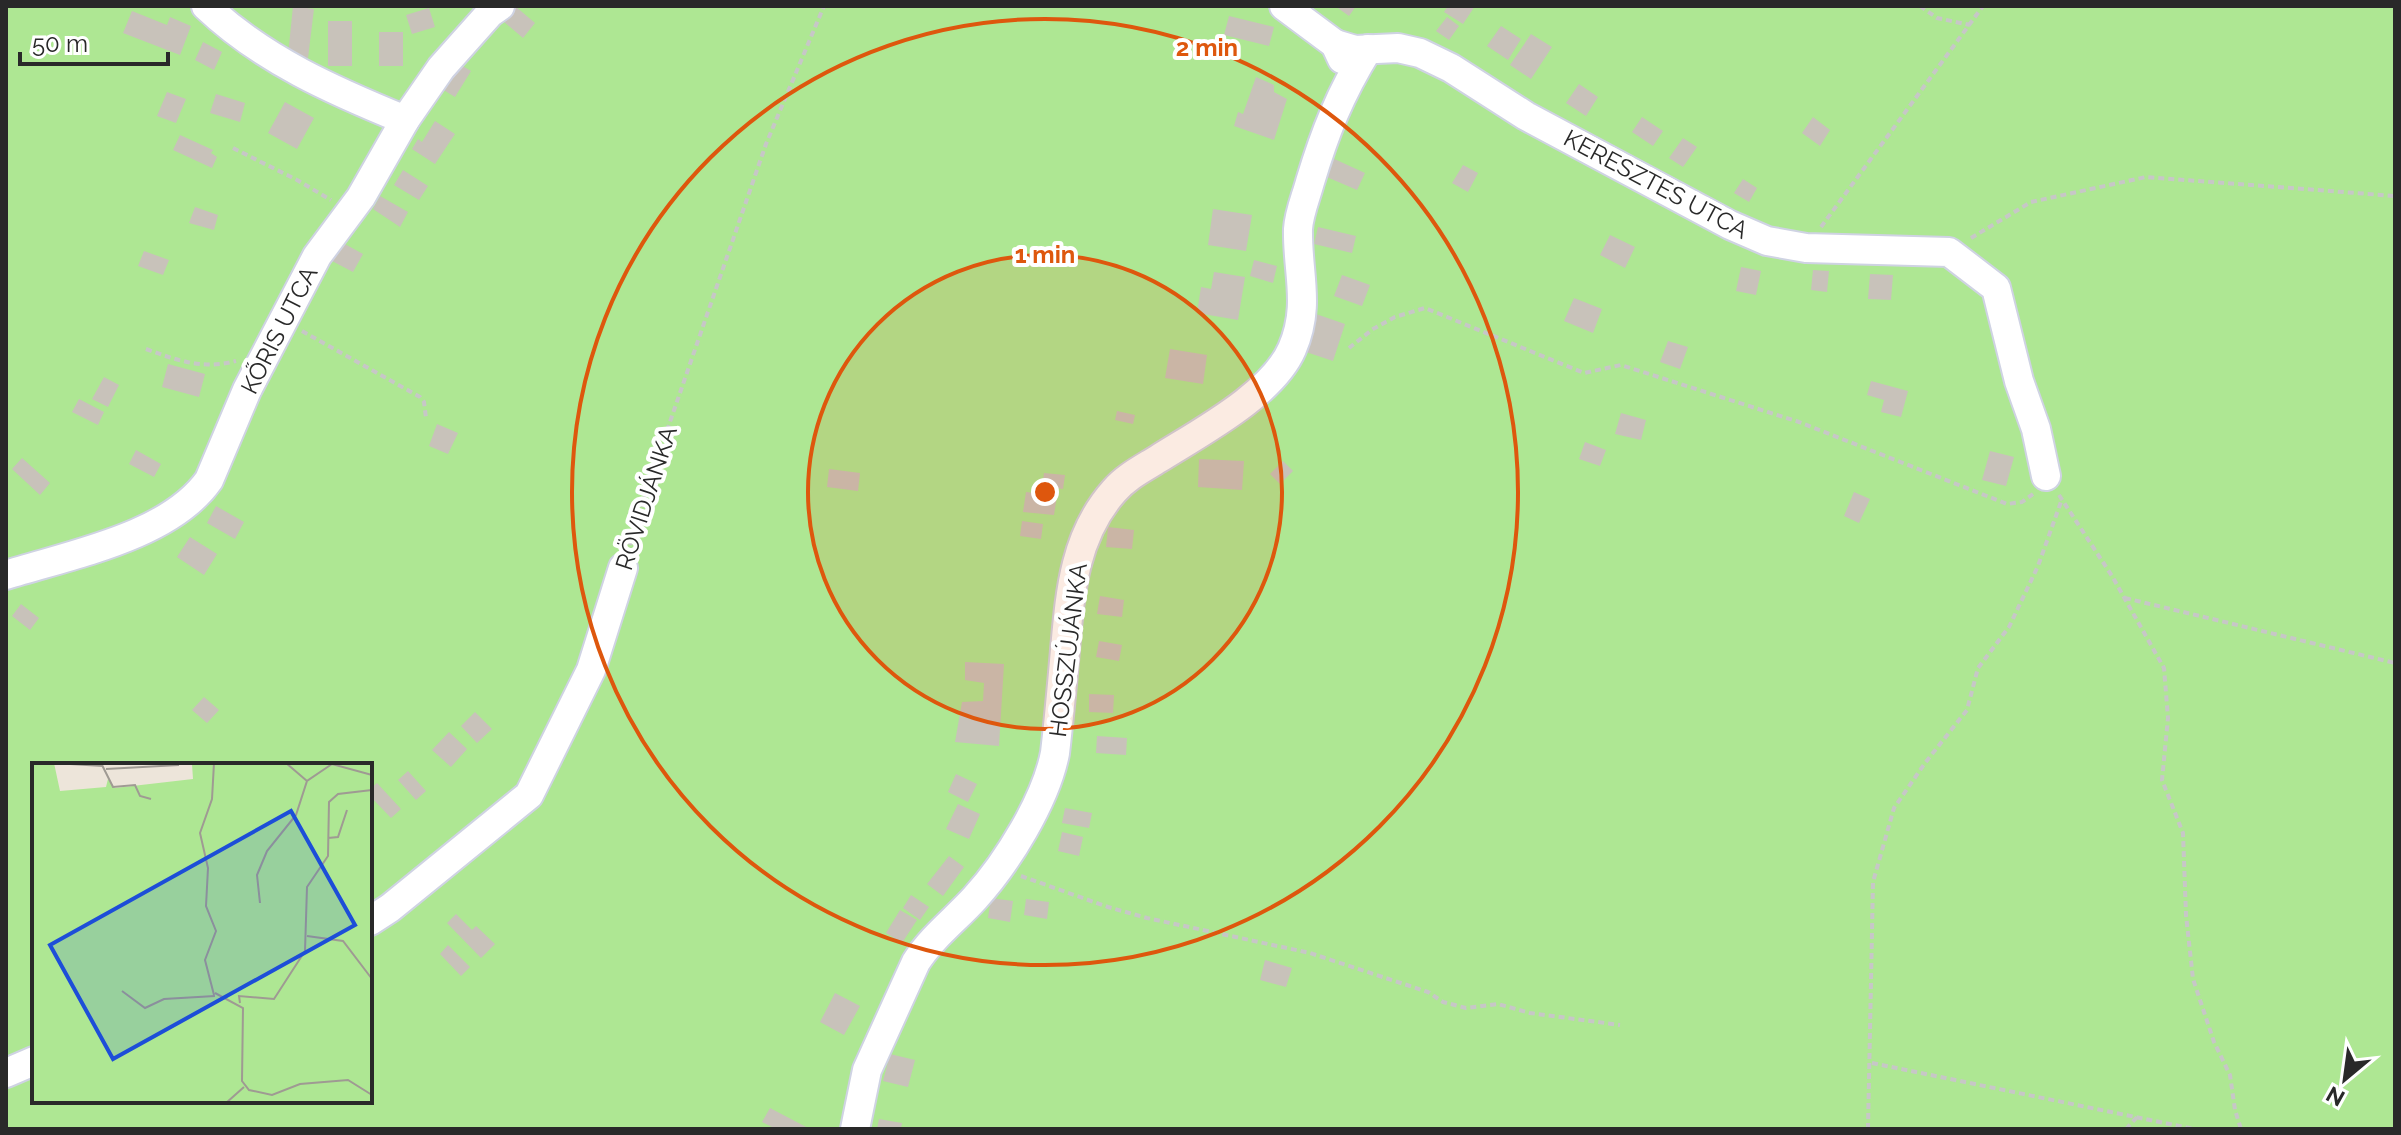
<svg xmlns="http://www.w3.org/2000/svg" width="2401" height="1135" viewBox="0 0 2401 1135" font-family="Raleway,sans-serif">
	<style>
		.green { fill: #aee793; fill-rule: evenodd }
		.building { fill: #c8c2ba }
		.lines { fill: none; stroke-linecap: round; stroke-linejoin: round }
		.minor-casing { stroke: #cfd3e3; stroke-width: 32 }
		.path { stroke: #c7c7c7; stroke-width: 4; stroke-dasharray: 6 4; stroke-linecap: butt }
		.minor { stroke: #fff; stroke-width: 28 }
		.ring { fill: none; stroke: #de570d; stroke-width: 4 }
		.labels { text-anchor: middle; dominant-baseline: central; stroke-width: 8; stroke-linejoin: round; paint-order: stroke }
		.street-label { font-size: 24px; fill: #292929; stroke: #fff }
		.inset-road { fill: none; stroke: #9f9a93; stroke-width: 2 }
		.view { fill: #1d4ed8; fill-opacity: 0.15; stroke: #1d4ed8; stroke-width: 4 }
		.inset-edge { fill: none; stroke: #292929; stroke-width: 4 }
		.centre { fill: #de570d; stroke: #fff; stroke-width: 4 }
		.ring-label { font-size: 24px; text-anchor: middle; font-weight: bold; fill: #de570d; stroke: #fff; stroke-width: 8; stroke-linejoin: round; paint-order: stroke }
	</style>
	<rect width="100%" height="100%" fill="#ede5da"/>
	<path class="green" d="M 6,6 L 2395,6 L 2395,1129 L 6,1129 ZM 34,765 L 370,765 L 370,1101 L 34,1101 Z"/>
	<g class="building">
		<polygon points="293,6 314,9 308,58 288,55"/>
		<polygon points="515,6 535,23 523,38 503,21"/>
		<polygon points="1335,6 1356,6 1349,16"/>
		<polygon points="1448,6 1475,6 1463,24 1444,12"/>
		<polygon points="429,8 435,27 412,34 406,15"/>
		<polygon points="132,11 167,25 170,17 191,26 180,55 123,33"/>
		<polygon points="1229,16 1274,27 1269,46 1224,35"/>
		<polygon points="1447,17 1459,26 1449,40 1436,31"/>
		<rect x="328" y="21" width="24" height="45"/>
		<polygon points="1501,26 1521,39 1508,60 1487,46"/>
		<rect x="379" y="32" width="24" height="34"/>
		<polygon points="1531,34 1552,47 1531,79 1510,65"/>
		<polygon points="203,42 222,52 214,70 195,60"/>
		<polygon points="453,60 471,71 455,97 437,86"/>
		<polygon points="1256,77 1274,85 1274,92 1287,99 1274,140 1234,126 1238,112 1243,114"/>
		<polygon points="1579,84 1598,97 1586,116 1566,103"/>
		<polygon points="167,92 186,99 176,123 157,116"/>
		<polygon points="216,94 245,103 240,122 210,113"/>
		<polygon points="285,102 314,118 297,149 268,133"/>
		<polygon points="1642,117 1663,131 1653,146 1632,132"/>
		<polygon points="1813,117 1830,130 1820,146 1802,133"/>
		<polygon points="435,121 455,134 435,164 412,149 418,139 422,142"/>
		<polygon points="180,135 213,150 211,153 217,157 212,168 173,150"/>
		<polygon points="1683,138 1697,147 1683,167 1669,158"/>
		<polygon points="1330,157 1365,173 1357,190 1322,175"/>
		<polygon points="1463,165 1478,173 1468,192 1452,183"/>
		<polygon points="403,170 428,186 419,200 394,185"/>
		<polygon points="1743,179 1757,188 1749,202 1734,193"/>
		<polygon points="380,196 408,212 400,227 373,209"/>
		<polygon points="195,207 218,215 214,230 189,223"/>
		<polygon points="1213,209 1252,215 1246,251 1208,245"/>
		<polygon points="1318,227 1356,236 1352,253 1314,244"/>
		<polygon points="1610,235 1635,247 1625,268 1600,255"/>
		<polygon points="343,243 363,254 353,272 332,261"/>
		<polygon points="144,251 169,260 163,275 138,266"/>
		<polygon points="1254,260 1277,266 1273,283 1250,276"/>
		<polygon points="1741,267 1761,271 1756,295 1736,291"/>
		<polygon points="1813,270 1829,271 1827,292 1811,290"/>
		<polygon points="1214,272 1245,277 1238,320 1197,313 1201,287 1211,289"/>
		<polygon points="1870,274 1893,275 1891,300 1868,299"/>
		<polygon points="1342,275 1370,285 1362,306 1334,296"/>
		<polygon points="1574,298 1602,309 1593,333 1564,321"/>
		<polygon points="1313,313 1345,324 1333,361 1300,350"/>
		<polygon points="1668,341 1688,347 1680,369 1660,362"/>
		<polygon points="1170,349 1207,355 1203,384 1165,378"/>
		<polygon points="168,364 205,374 199,397 162,387"/>
		<polygon points="104,377 119,385 108,407 92,399"/>
		<polygon points="1871,381 1908,391 1901,417 1881,412 1884,400 1867,395"/>
		<polygon points="79,399 104,412 98,425 72,412"/>
		<polygon points="1117,411 1135,415 1133,424 1115,420"/>
		<polygon points="1621,413 1646,420 1641,440 1615,434"/>
		<polygon points="437,424 458,433 448,454 429,446"/>
		<polygon points="1585,442 1606,450 1600,466 1579,459"/>
		<polygon points="136,450 161,464 154,477 129,464"/>
		<polygon points="1990,451 2014,457 2006,486 1982,480"/>
		<polygon points="22,458 50,483 40,495 12,469"/>
		<polygon points="1199,459 1244,461 1242,490 1198,487"/>
		<polygon points="1283,461 1293,471 1280,484 1270,474"/>
		<polygon points="829,469 860,473 858,491 827,487"/>
		<polygon points="1044,473 1065,475 1063,489 1042,486"/>
		<polygon points="1026,492 1057,496 1054,515 1023,512"/>
		<polygon points="1854,492 1870,499 1859,523 1844,516"/>
		<polygon points="216,506 244,522 235,539 207,523"/>
		<polygon points="1022,521 1043,524 1041,539 1020,536"/>
		<polygon points="1108,527 1134,530 1132,549 1106,547"/>
		<polygon points="190,537 217,554 204,575 177,557"/>
		<polygon points="1100,596 1124,600 1122,617 1097,614"/>
		<polygon points="21,604 39,618 30,630 12,616"/>
		<polygon points="1099,641 1122,645 1119,661 1096,657"/>
		<polygon points="965,662 1004,664 999,746 955,742 962,702 983,701 984,683 965,680"/>
		<polygon points="1089,694 1114,695 1113,713 1089,712"/>
		<polygon points="204,697 219,710 207,723 192,710"/>
		<polygon points="475,712 492,729 477,743 461,726"/>
		<polygon points="449,732 467,749 451,767 432,750"/>
		<polygon points="1097,736 1127,738 1126,755 1096,753"/>
		<polygon points="408,771 426,791 416,800 398,780"/>
		<polygon points="956,774 977,784 968,802 948,792"/>
		<polygon points="377,783 401,809 391,818 370,796 370,789"/>
		<polygon points="958,804 980,814 969,839 946,829"/>
		<polygon points="1065,808 1092,813 1089,828 1062,823"/>
		<polygon points="1062,832 1083,837 1079,856 1058,851"/>
		<polygon points="949,856 964,867 943,896 927,884"/>
		<polygon points="911,895 929,907 920,920 903,908"/>
		<polygon points="991,898 1013,901 1010,922 988,918"/>
		<polygon points="1026,899 1049,902 1047,919 1024,915"/>
		<polygon points="900,910 917,920 902,943 886,933"/>
		<polygon points="456,914 472,930 476,926 495,944 481,958 447,923"/>
		<polygon points="448,945 470,967 461,976 440,954"/>
		<polygon points="1265,960 1292,968 1286,987 1260,980"/>
		<polygon points="835,993 860,1006 844,1035 820,1022"/>
		<polygon points="890,1054 915,1060 908,1087 883,1081"/>
		<polygon points="770,1108 810,1129 776,1129 762,1122"/>
		<polygon points="879,1119 902,1123 901,1129 877,1129"/>
	</g>
	<g class="lines">
		<g class="minor-casing">
			<g id="minor">
				<path d="M 206,6 C 263,60 334,91 405,120"/>
				<polyline points="1284,6 1335,44 1342,59"/>
				<polyline points="1335,44 1355,50 1398,48 1420,53 1451,68 1526,116 1730,225 1767,241 1806,248 1949,252 1996,288 2019,381 2036,429 2046,476"/>
				<path d="M 6,575 C 69,555 169,537 209,480 L 247,390 L 317,256 L 361,197 L 405,120 L 441,68 L 490,13 L 500,6"/>
				<polyline points="370,921 390,908 529,795 591,670 623,568"/>
				<polyline points="6,1073 34,1061"/>
				<path d="M 855,1129 L 867,1070 L 916,962 C 932,937 955,920 975,898 C 1007,863 1046,800 1055,753 C 1059,719 1062,685 1065,650 C 1070,593 1074,536 1114,491 C 1126,477 1142,469 1158,459 C 1199,433 1272,395 1292,349 C 1311,305 1297,273 1298,229 C 1299,213 1306,197 1310,182 C 1325,132 1340,94 1368,49"/>
			</g>
		</g>
		<g class="path">
			<polyline points="1920,6 1937,18 1970,25"/>
			<polyline points="233,148 297,180 331,200"/>
			<polyline points="1821,227 1983,6"/>
			<polyline points="1971,238 2031,202 2146,177 2395,196"/>
			<polyline points="302,331 420,397 424,402 426,418"/>
			<polyline points="1349,348 1373,329 1395,317 1425,308 1584,373 1621,365 1799,422 2007,504 2022,502 2033,494"/>
			<path d="M 146,349 C 176,360 203,370 236,361"/>
			<polyline points="2059,495 2112,576 2164,668 2168,718 2162,780 2183,833 2186,915 2193,979 2214,1042 2230,1075 2235,1110 2241,1129"/>
			<polyline points="630,545 653,471 766,144 824,6"/>
			<polyline points="2125,598 2395,663"/>
			<polyline points="1021,876 1108,907 1147,918 1310,953 1428,992 1443,1002 1466,1008 1498,1004 1530,1013 1620,1025"/>
			<polyline points="1872,1063 2194,1129"/>
			<polyline points="1868,1129 1873,882 1894,808 1925,763 1967,710 1978,668 2009,627 2038,566 2062,499"/>
			<polyline points="2126,1129 2138,1116"/>
		</g>
		<use href="#minor" class="minor"/>
	</g>
	<circle cx="1045" cy="492" r="237" fill="#de570d" fill-opacity=".12"/>
	<g class="ring">
		<circle cx="1045" cy="492" r="237"/>
		<circle cx="1045" cy="492" r="473"/>
	</g>
	<g class="labels">
		<g class="street-label">
			<text transform="translate(1656 184) rotate(28)">KERESZTES UTCA</text>
			<text transform="translate(279 330) rotate(-63)">KŐRIS UTCA</text>
			<text transform="translate(646 498) rotate(-72)">RÖVIDJÁNKA</text>
			<text transform="translate(1068 650) rotate(-83)">HOSSZÚJÁNKA</text>
		</g>
	</g>
	<g transform="translate(32 763)">
		<rect width="340" height="340" fill="#ede5da"/>
		<path d="M 0,0 L 22,0 L 28,28 L 74,24 L 76,16 L 83,25 L 161,16 L 160,1 L 140,0 L 340,0 L 340,340 L 0,340 Z" fill="#aee793"/>
		<path class="inset-road" d="M 69,0 L 81,24 L 103,22 L 108,33 L 119,36M 182,0 L 180,36 L 168,70 L 176,105 L 174,143 L 184,168 L 173,197 L 182,232M 254,0 L 275,18M 38,1 L 71,3M 74,6 L 147,2M 296,75 L 306,74 L 315,47M 228,140 L 225,112 L 235,88 L 264,52 L 275,18 L 300,1 L 340,12M 275,173 L 311,178 L 340,216M 90,228 L 113,245 L 132,236 L 183,233M 183,230 L 211,245 L 210,318 L 217,327 L 240,332 L 268,321 L 316,317 L 340,332M 208,240 L 207,233 L 242,236 L 273,188 L 275,124 L 296,93 L 297,39 L 306,31 L 340,27M 194,340 L 212,324"/>
		<path class="view" d="M 259,48 L 323,162 L 81,296 L 18,182 Z"/>
		<rect width="340" height="340" class="inset-edge"/>
	</g>
	<circle cx="1045" cy="492" r="12" class="centre"/>
	<g class="ring-label">
		<text x="1207" y="56">2 min</text>
		<text x="1045" y="263">1 min</text>
	</g>
	<rect width="2401" height="1135" fill="none" stroke="#292929" stroke-width="16"/>
	<g transform="translate(2345 1079) rotate(209)" stroke="#ffffff" stroke-width="6" paint-order="stroke">
	<path d="M0-6L14 30L0 20L-14 30Z" fill="#292929"/>
	<text y="-12" font-size="22" font-weight="bold" text-anchor="middle" fill="#292929">N</text>
	</g>
	<path d="M20 52v12h148v-12" fill="none" stroke="#292929" stroke-width="4"/>
	<text x="32" y="52" font-size="24" fill="#292929" stroke="#ffffff" stroke-width="6" paint-order="stroke">50 m</text>
</svg>
